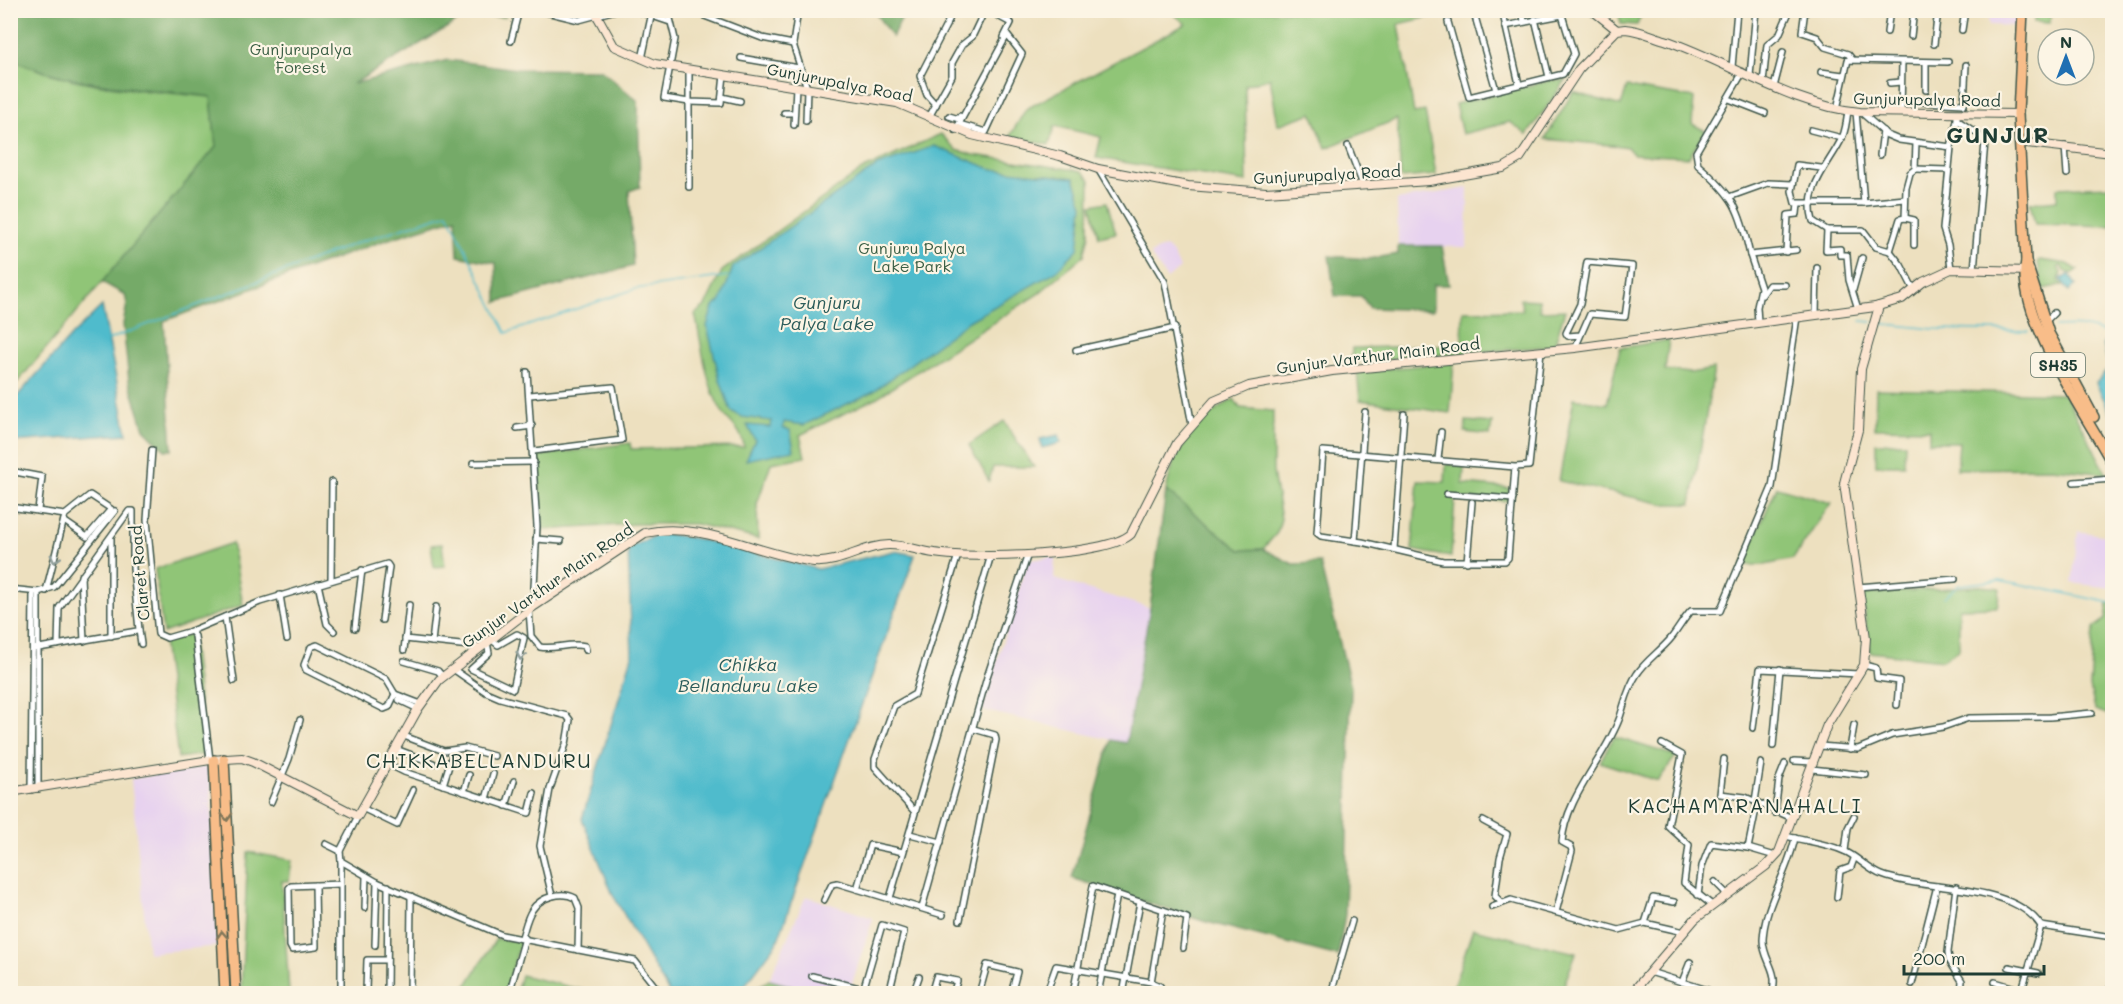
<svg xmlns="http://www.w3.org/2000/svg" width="2123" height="1004" viewBox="0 0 2123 1004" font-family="Mali,sans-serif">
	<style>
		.built { fill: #e7d2ef }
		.green { fill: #90c577; stroke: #588156; stroke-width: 1.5 }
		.forest { fill: #74aa68; stroke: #4a744e; stroke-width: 1.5 }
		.water { fill: #50bbcc; stroke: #387c80; stroke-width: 1.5 }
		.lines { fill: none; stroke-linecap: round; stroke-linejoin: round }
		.stream { stroke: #50bbcc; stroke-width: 1.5 }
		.street-casing { stroke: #3e5549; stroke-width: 8 }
		.secondary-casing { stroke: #3e5549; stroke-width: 10 }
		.primary-casing { stroke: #3e5549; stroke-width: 12 }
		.street { stroke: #fff; stroke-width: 5 }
		.secondary { stroke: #fce5d0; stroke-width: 8 }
		.primary { stroke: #f8bd89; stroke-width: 9 }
		.oneway { stroke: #8f9e9a }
		.oneway2 { stroke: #81775a }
		.labels { text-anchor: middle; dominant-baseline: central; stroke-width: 4.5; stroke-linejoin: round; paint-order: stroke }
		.shield { fill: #fcf5e5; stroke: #617469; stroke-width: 1.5 }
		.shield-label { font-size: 15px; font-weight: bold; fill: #1f3d34 }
		.park-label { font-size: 16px; fill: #3b5f45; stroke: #fcf5e5 }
		.street-label { font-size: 16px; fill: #1f3d34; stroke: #fcf5e5 }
		.water-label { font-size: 18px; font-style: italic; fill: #2b5c5a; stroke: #fcf5e5 }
		.quarter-label { font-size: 20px; letter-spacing: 1.5px; fill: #1f3d34; stroke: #fcf5e5 }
		.district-label { font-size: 22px; font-weight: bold; letter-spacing: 1.5px; fill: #1f3d34; stroke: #fcf5e5 }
	</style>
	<rect width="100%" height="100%" fill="#fcf5e5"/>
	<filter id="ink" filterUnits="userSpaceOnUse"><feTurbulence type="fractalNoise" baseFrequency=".0167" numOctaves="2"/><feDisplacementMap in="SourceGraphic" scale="12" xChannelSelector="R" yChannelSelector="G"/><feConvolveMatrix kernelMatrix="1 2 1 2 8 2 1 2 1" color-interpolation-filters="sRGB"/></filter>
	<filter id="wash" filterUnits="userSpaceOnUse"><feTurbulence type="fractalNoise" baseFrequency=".008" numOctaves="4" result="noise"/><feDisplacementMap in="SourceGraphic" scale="24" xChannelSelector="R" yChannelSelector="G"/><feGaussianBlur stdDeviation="1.35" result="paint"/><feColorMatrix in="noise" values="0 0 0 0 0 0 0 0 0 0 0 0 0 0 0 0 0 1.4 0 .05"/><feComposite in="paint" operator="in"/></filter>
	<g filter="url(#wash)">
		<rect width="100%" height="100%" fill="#ede0bf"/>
		<g class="built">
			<polygon points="1988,11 2018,11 2017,26 1989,25"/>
			<polygon points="1468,188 1467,247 1398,246 1397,200"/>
			<polygon points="1165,247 1172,252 1180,268 1167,279 1150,254"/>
			<polygon points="2078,531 2112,537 2112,588 2072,583"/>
			<polygon points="1055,557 1054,579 1150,608 1126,743 982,710 1028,560"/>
			<polygon points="210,766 218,946 148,953 131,779"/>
			<polygon points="806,896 873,918 849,993 818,993 769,980"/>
		</g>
		<g class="green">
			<polygon points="1170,11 1455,11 1399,24 1414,113 1425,111 1436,175 1401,178 1397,119 1326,148 1312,113 1278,125 1270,78 1245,85 1247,182 1096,158 1101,137 1055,126 1049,145 1010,136 1026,109 1186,24"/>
			<polygon points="1618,11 1618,10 1643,11 1637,25 1621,24"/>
			<polygon points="2035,11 2051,11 2050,23 2034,22"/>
			<path d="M 11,59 C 74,88 143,90 211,97 L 216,147 L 11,390 Z"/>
			<polygon points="1552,80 1566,80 1527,135 1510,122 1462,134 1455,104"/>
			<polygon points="1627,87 1694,98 1692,124 1706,131 1689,157 1633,154 1627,147 1621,146 1545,139 1573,92 1621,106"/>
			<path d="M 941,134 L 956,150 L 974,155 L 1082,171 L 1090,180 L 1089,235 L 1084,255 L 1038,294 L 876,398 L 800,435 L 805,457 L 771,463 L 757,504 L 758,539 L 696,524 L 636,524 L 543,530 L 537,456 L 630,443 L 631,449 L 744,447 C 740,425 729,425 720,408 C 705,381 702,344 695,314 L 705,306 L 722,271 L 862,170 Z"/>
			<polygon points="2112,186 2112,226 2035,224 2030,203 2057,200 2057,188"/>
			<polygon points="1107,202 1116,233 1099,237 1091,205"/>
			<polygon points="2040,260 2068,264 2078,270 2072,274 2064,271 2061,266 2058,267 2061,273 2059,280 2063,285 2042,289 2038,261"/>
			<polygon points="1520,299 1539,300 1540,311 1565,310 1554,346 1351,362 1352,348 1462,345 1463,311 1523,310"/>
			<polygon points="1669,340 1665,370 1690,373 1714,369 1691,504 1664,504 1559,481 1574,398 1607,404 1620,348"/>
			<polygon points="1454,362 1450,413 1360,400 1357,372"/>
			<polygon points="1876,389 2064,394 2107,474 2052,468 1957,469 1959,442 1929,442 1929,429 1875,428"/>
			<path d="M 1234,399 L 1240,408 L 1273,411 L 1273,472 L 1281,519 L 1277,533 L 1263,549 L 1240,550 L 1166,491 C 1173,450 1197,419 1234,399 Z"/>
			<polygon points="1004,421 1034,467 993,467 989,481 969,445"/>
			<polygon points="1466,421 1492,423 1490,435 1465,432"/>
			<polygon points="1876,443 1905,443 1904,465 1876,465"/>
			<polygon points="1446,464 1464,466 1463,484 1509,488 1509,501 1455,498 1451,557 1412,550 1418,481 1445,482"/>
			<polygon points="1777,487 1831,503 1793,559 1765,565 1742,565"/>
			<polygon points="232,543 243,605 163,633 155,569"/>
			<polygon points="442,544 445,566 434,567 431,545"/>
			<polygon points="1980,586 2000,588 1997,607 1959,608 1959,649 1943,660 1870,652 1862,594"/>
			<polygon points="2108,603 2112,603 2112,716 2095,710 2090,687 2094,628 2106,619"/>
			<polygon points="191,634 206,754 178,758 163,641"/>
			<polygon points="1614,737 1676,756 1658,781 1600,762"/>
			<polygon points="248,852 292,860 289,881 282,881 289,993 241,993"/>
			<polygon points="1473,929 1576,953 1561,993 1451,993"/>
			<polygon points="496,939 521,941 505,993 461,994"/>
			<polygon points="521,975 595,993 516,993"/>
			<polygon points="769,980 818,993 747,993"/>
		</g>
		<g class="forest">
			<path d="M 11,10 L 505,11 L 505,17 L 466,16 L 353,84 L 448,60 L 517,69 L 601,70 L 638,101 L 640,187 L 629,191 L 633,266 L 497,302 L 496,263 L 458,256 L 456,218 L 386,240 L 164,321 L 172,450 L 165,450 L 144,429 L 129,381 L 123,324 L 127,304 L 125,295 L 102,282 L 216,147 L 211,97 C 143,87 75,88 11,59 Z"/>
			<polygon points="874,11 905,11 892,37"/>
			<polygon points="1398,246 1442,246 1449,285 1433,285 1433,310 1370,308 1361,296 1335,296 1329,256 1369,259 1398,254"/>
			<polygon points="1166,491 1240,550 1263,549 1293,564 1320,563 1351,687 1345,914 1338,956 1203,921 1072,878 1111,740 1126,743 1150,608"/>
		</g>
		<g class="water">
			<polygon points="934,146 991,169 1074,178 1083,205 1078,249 1055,272 969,321 874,391 804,425 784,422 783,428 790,430 794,450 746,460 755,440 747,425 770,427 772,421 742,417 731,411 720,380 707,326 713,307 721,301 733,267 877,166"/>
			<polygon points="2069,274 2076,285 2069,291 2061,279"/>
			<polygon points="102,306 127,434 11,442 11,403 72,335"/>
			<polygon points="2112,335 2112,416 2096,383 2109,368 2103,344"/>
			<polygon points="1059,435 1061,443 1042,448 1040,439"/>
			<polygon points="661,533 698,539 818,569 894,551 915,555 777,943 739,993 669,993 613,895 582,819 632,656 628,548"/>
		</g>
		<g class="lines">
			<g class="stream">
				<polyline points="1861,321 1872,322"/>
				<polyline points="1876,323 1934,329 2028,331"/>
				<path d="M 2055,327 C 2077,326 2094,324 2112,338"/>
				<polyline points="108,340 359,242 448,213 506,333 635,289 728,276"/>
				<polyline points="1944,597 1959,585 2000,580 2112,603"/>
			</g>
		</g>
	</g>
	<g filter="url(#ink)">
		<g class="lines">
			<g class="street-casing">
				<g id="street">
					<polyline points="538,10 579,20 616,10"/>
					<polyline points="634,10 670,22"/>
					<polyline points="668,10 675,39 664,98 689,102 689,187"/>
					<polyline points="689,10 762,38 793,44"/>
					<polyline points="764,10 798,15"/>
					<polyline points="798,10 793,44 807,88 806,121"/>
					<polyline points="1502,10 1519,84"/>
					<polyline points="1522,10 1524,21"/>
					<polyline points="1805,10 1802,32 1817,37 1825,47 1848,54 1852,59"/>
					<polyline points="1474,13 1496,90"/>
					<polyline points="998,16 1011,23 1004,37"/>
					<polyline points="1535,19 1549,77"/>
					<polyline points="1448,22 1469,97 1563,74 1574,54 1562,15 1505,26"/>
					<polyline points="1962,30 1965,10"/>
					<polyline points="1887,32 1890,10"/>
					<polyline points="1911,36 1914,10"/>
					<polyline points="511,41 519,10"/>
					<polyline points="1934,44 1938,10"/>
					<polyline points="741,58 799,68"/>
					<polyline points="642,59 651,17"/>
					<polyline points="1732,67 1737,10"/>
					<polyline points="689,69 689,102 721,103 724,75"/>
					<path d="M 1743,72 L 1696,152 L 1698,165 C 1734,196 1740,209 1750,255"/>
					<polyline points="1821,72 1843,75"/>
					<polyline points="1750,76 1756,10"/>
					<polyline points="1763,83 1767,45 1779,35 1790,10"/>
					<polyline points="1890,83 1901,82"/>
					<polyline points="1774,87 1783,52"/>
					<polyline points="1926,90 1926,63"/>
					<polyline points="722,97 740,101"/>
					<polyline points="1729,99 1765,113"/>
					<polyline points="1901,101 1964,104"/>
					<polyline points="936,105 927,95 920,76 954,10"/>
					<polyline points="1964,105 1966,65"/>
					<polyline points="1837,109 1848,60 1948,62"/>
					<path d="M 1848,110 C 1847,120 1846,130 1842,138 C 1830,164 1803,187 1813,221 L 1827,230 L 1863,230 L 1876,247 L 1890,251 L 1900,219 L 1905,218 L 1906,188 L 1910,173 L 1915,169 L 1916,143"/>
					<polyline points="1856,112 1864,203 1905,199"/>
					<polyline points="784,113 794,113"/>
					<polyline points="1862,113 1887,135 1899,140 1951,147 1943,229 1948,245 1951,269"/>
					<polyline points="1901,113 1902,62"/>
					<polyline points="1957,115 1957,120 1977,133 1985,142 1974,270"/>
					<polyline points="949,116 959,119 960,116"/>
					<polyline points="929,117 952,76 952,63 962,45 972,37 982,16 979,10"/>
					<polyline points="794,125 796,87"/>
					<polyline points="955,130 959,124 986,132 1022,54 1007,35 959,124"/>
					<polyline points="1811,130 1842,138"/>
					<polyline points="1348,146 1363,185"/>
					<polyline points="2065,146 2067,174"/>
					<polyline points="1951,147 1957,120"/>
					<polyline points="1880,155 1883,131"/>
					<polyline points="1821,168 1797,165 1792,191 1795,203 1864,203"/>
					<polyline points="1098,169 1165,282 1192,425"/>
					<polyline points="1915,169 1948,170"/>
					<polyline points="1729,197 1768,183 1792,184"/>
					<polyline points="1905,218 1914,220 1914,245"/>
					<polyline points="1827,230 1826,250 1840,249 1840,255 1847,255 1849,280 1858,309"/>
					<polyline points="1890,251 1901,265 1914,290"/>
					<polyline points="1786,252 1788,215 1797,214 1798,204"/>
					<polyline points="1853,290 1862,258"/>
					<polyline points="1762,295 1769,285 1785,285"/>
					<polyline points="1816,315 1817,268"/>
					<polyline points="2046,321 2054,313"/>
					<polyline points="1758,322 1757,307 1761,288 1750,255 1796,250"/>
					<polyline points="1575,348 1590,314 1625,317 1632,266 1587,262 1580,304 1566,333 1568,336 1580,335"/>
					<polyline points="1076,350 1175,328"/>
					<polyline points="527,372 537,526 533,607"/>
					<polyline points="530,395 613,387 622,440 534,451"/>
					<polyline points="517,428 532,426"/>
					<polyline points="152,450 147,520 158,634 167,638 191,631 195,636 210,760"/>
					<polyline points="1438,459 1441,432"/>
					<polyline points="473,463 534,462"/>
					<polyline points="1515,467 1508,558 1505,561 1443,561 1362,542 1321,536 1317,533 1323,451 1515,467 1529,466 1541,351"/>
					<polyline points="10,471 42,477 38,510"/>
					<polyline points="2074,482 2112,479"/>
					<polyline points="1447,494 1513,499"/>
					<polyline points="10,507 65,515 46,591"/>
					<polyline points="64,521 87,537 111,509 90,495 65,515"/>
					<polyline points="111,539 111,636"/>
					<polyline points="536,539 561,541"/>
					<polyline points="1355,541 1365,412"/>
					<polyline points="1394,549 1404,414"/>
					<polyline points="1467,562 1472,502"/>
					<polyline points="81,576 84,641"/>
					<polyline points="331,580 332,482"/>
					<polyline points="318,584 327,624 334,631"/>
					<polyline points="1858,587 1955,579"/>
					<polyline points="10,589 38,592 54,587 115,511"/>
					<polyline points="38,592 38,789"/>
					<polyline points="280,595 287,639"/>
					<path d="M 529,610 L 531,636 L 540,647 C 556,650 569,642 585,646 L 586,650"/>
					<polyline points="225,617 234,681"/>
					<polyline points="355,628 362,570"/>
					<polyline points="139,630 141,644"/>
					<polyline points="191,631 260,602 387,564 389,567 382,620"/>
					<polyline points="405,639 479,647"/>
					<polyline points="432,642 436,607"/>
					<polyline points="487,642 489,653 471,669 513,689 524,638 517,634 498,645 491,639"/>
					<polygon points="317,645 386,679 395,694 389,707 384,709 306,670 304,665 311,647"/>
					<polyline points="33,649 137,631 139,630 133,568 133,511 129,511 59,608 58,645"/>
					<polyline points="404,650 409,605"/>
					<polyline points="404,661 438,671 443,677"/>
					<polyline points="1864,665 1876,668 1877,678 1899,681 1897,705"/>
					<polyline points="453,669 486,692 500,698 567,716 570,720 566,744 550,789 540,846 552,896"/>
					<polyline points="395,694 421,704"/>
					<polyline points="399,696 399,700 418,709"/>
					<polyline points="1753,728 1760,669 1859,674"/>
					<polyline points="404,736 444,751 465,748 494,756"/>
					<polyline points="1662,744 1682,755 1668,826 1689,845 1684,883 1712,905"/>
					<polyline points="1773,746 1780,669"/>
					<polyline points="1820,746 1858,749 1892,735 1943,727 1969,718 2050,717 2092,713"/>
					<polyline points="396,749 433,763"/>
					<polyline points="1850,749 1854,725"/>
					<polyline points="1724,759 1720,794 1745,797 1792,818"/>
					<polyline points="1794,761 1813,762"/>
					<polyline points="388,764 404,772 529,813 534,793"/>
					<polyline points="1812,769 1866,775"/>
					<polyline points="443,785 452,756"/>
					<polyline points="31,790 33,592"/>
					<polyline points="464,792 469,775"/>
					<polyline points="486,799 493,774"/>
					<polyline points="1755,801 1761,763"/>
					<polyline points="271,802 289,759 300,720"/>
					<polyline points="506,806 514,781"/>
					<polyline points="362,808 397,825 413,790"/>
					<polyline points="914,811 875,767 875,759 894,706 915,694 958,555"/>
					<polyline points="1775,813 1779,779 1785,764"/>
					<polyline points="358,816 340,851 341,861 377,882 502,935 635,961 661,994"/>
					<polyline points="1483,821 1507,834 1500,858 1495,896 1502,903"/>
					<polyline points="910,834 941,842"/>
					<path d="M 1786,836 C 1804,841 1826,843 1844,851 C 1857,856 1868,870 1882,875 C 1927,892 2012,882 2041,926 L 2022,990 L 1995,982"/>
					<polyline points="326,844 340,851"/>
					<polyline points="1748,848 1757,804"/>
					<polyline points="1845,851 1848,828 1854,816"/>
					<polyline points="341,861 341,994"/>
					<polyline points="1715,882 1727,894"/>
					<polyline points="315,885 316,947 292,950 290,946 289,888 291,886 341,884"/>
					<polyline points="1956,887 1948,952 1949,960 1962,981 1961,994"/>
					<polyline points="857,889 870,845 903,852"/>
					<polyline points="1698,895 1702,866 1711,843 1748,848 1775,856"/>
					<polyline points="1837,897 1840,871 1851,867 1854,859"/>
					<polyline points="890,898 991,555"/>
					<polyline points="824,900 832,884 837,883 943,915"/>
					<polyline points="1492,907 1511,900 1619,930 1645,923 1684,932"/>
					<polyline points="365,908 366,876"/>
					<polyline points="922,908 987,677 1028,554"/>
					<path d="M 1556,912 L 1572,851 L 1571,847 L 1562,842 C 1565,797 1606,757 1620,717 C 1625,702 1628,687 1637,674 C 1646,660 1662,650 1672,637 C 1679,628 1683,620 1691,611 L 1720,611 L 1772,487 L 1797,317"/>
					<polyline points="960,920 996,740 995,735 974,729"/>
					<polyline points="1645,923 1653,898 1674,902"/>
					<polyline points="2041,926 2112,937"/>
					<path d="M 522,937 C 525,928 527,917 532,910 C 541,896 563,891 575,898 L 579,908 L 578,950"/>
					<polyline points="375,945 377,882"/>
					<polyline points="2009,967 2038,973"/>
					<polyline points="1650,972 1720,994"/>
					<polyline points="812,976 863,989"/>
					<polyline points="1151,982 1163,910"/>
					<polyline points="1682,982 1690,962"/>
					<polyline points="1912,984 1937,886"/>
					<polyline points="366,990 367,960 387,960"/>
					<polyline points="387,994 388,886"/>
					<polyline points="410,994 411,896"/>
					<polyline points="509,994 525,938"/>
					<polyline points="862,994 882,925 904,932 889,994"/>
					<polyline points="913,994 919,977"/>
					<polyline points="931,994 936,977 957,981 953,994"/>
					<polyline points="979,994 987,965 1017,972 1011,994"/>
					<polyline points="1046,994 1056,966 1151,982 1160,986 1163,994"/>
					<polyline points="1073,994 1093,886 1187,918 1183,948"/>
					<polyline points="1098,994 1117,895"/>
					<polyline points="1123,994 1140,902"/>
					<polyline points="1331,994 1352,921"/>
					<path d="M 1772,994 C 1780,970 1763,961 1763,940 C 1764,905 1788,873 1795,838"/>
					<polyline points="2109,994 2112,981"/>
				</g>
			</g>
			<g class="secondary-casing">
				<g id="secondary">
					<path d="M 594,10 L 614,46 L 655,64 L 897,103 L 972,135 L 1060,156 L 1098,169 L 1188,186 L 1266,192 L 1429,181 L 1503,168 L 1520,158 L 1579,69 L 1617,30 L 1625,29 C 1639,30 1652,36 1665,40 C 1729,62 1793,106 1860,112 L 2018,114"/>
					<polyline points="1592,10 1617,30"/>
					<polyline points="2019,142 2112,153"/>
					<path d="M 10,792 L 210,760 L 242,758 L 253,762 L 358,816 L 418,709 L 439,680 L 533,607 L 645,533 C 701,520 758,555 814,562 C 841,564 864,545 889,545 C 905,545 919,551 934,553 C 970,559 1106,557 1131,534 L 1177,443 L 1214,401 L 1249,386 L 1332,371 L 1575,348 L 1875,307 L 1902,299 L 1923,282 L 1951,269 L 2030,271"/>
					<polyline points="1631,994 1695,919 1766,866 1779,852 1827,725 1864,665 1866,638 1844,483 1858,430 1861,369 1879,306"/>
				</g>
			</g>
			<g class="primary-casing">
				<g id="primary">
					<path d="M 2023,10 L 2018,114 L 2026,261 C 2015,314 2086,415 2112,463"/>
					<polyline points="2026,261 2049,333 2094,417"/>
					<polyline points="224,759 236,994"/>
					<polyline points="214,760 225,994"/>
				</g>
			</g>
			<use href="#street" class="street"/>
			<use href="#secondary" class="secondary"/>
			<use href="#primary" class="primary"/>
		</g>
		<defs><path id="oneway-chevron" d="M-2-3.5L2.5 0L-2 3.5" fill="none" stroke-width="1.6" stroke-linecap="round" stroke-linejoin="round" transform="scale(1.5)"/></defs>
		<g class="oneway">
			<use href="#oneway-chevron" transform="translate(55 559) rotate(105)"/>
			<use href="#oneway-chevron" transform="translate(521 656) rotate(102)"/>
		</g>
		<g class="oneway2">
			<use href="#oneway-chevron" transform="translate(227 817) rotate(87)"/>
			<use href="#oneway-chevron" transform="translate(222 935) rotate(-93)"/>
		</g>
	</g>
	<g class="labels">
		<rect class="shield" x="2031" y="353" width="54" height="24" rx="4.5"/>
		<g class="shield-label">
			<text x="2058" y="365">SH35</text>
		</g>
		<g class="park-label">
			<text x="301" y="48">Gunjurupalya<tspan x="301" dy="18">Forest</tspan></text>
			<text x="912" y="247">Gunjuru Palya<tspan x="912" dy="18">Lake Park</tspan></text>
		</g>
		<g class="street-label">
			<text transform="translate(840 82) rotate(11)">Gunjurupalya Road</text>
			<text transform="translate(1927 99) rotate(1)">Gunjurupalya Road</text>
			<text transform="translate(1327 174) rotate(-3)">Gunjurupalya Road</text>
			<text transform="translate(1378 355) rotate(-7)">Gunjur Varthur Main Road</text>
			<text transform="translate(139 573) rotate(-95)">Claret Road</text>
			<text transform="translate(547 585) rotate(-35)">Gunjur Varthur Main Road</text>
		</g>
		<g class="water-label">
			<text x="827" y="302">Gunjuru<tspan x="827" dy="21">Palya Lake</tspan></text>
			<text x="748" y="664">Chikka<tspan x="748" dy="21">Bellanduru Lake</tspan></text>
		</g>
		<g class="quarter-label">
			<text x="479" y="760">CHIKKABELLANDURU</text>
			<text x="1745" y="805">KACHAMARANAHALLI</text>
		</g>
		<g class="district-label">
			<text x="1998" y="134">GUNJUR</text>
		</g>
	</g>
	<rect width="2123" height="1004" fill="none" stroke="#fcf5e5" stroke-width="36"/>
	<g transform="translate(2066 57)"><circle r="28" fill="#fcf5e5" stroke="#a4ab9e" stroke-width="1.5"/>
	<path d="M0-4.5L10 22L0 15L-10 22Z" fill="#1f6fb2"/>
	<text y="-9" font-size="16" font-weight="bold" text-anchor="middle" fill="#1f3d34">N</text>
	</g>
	<path d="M1904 965v9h140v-9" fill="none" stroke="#1f3d34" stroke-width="3"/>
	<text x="1913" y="965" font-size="18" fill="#1f3d34" stroke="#fcf5e5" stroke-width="4.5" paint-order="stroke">200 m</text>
</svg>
